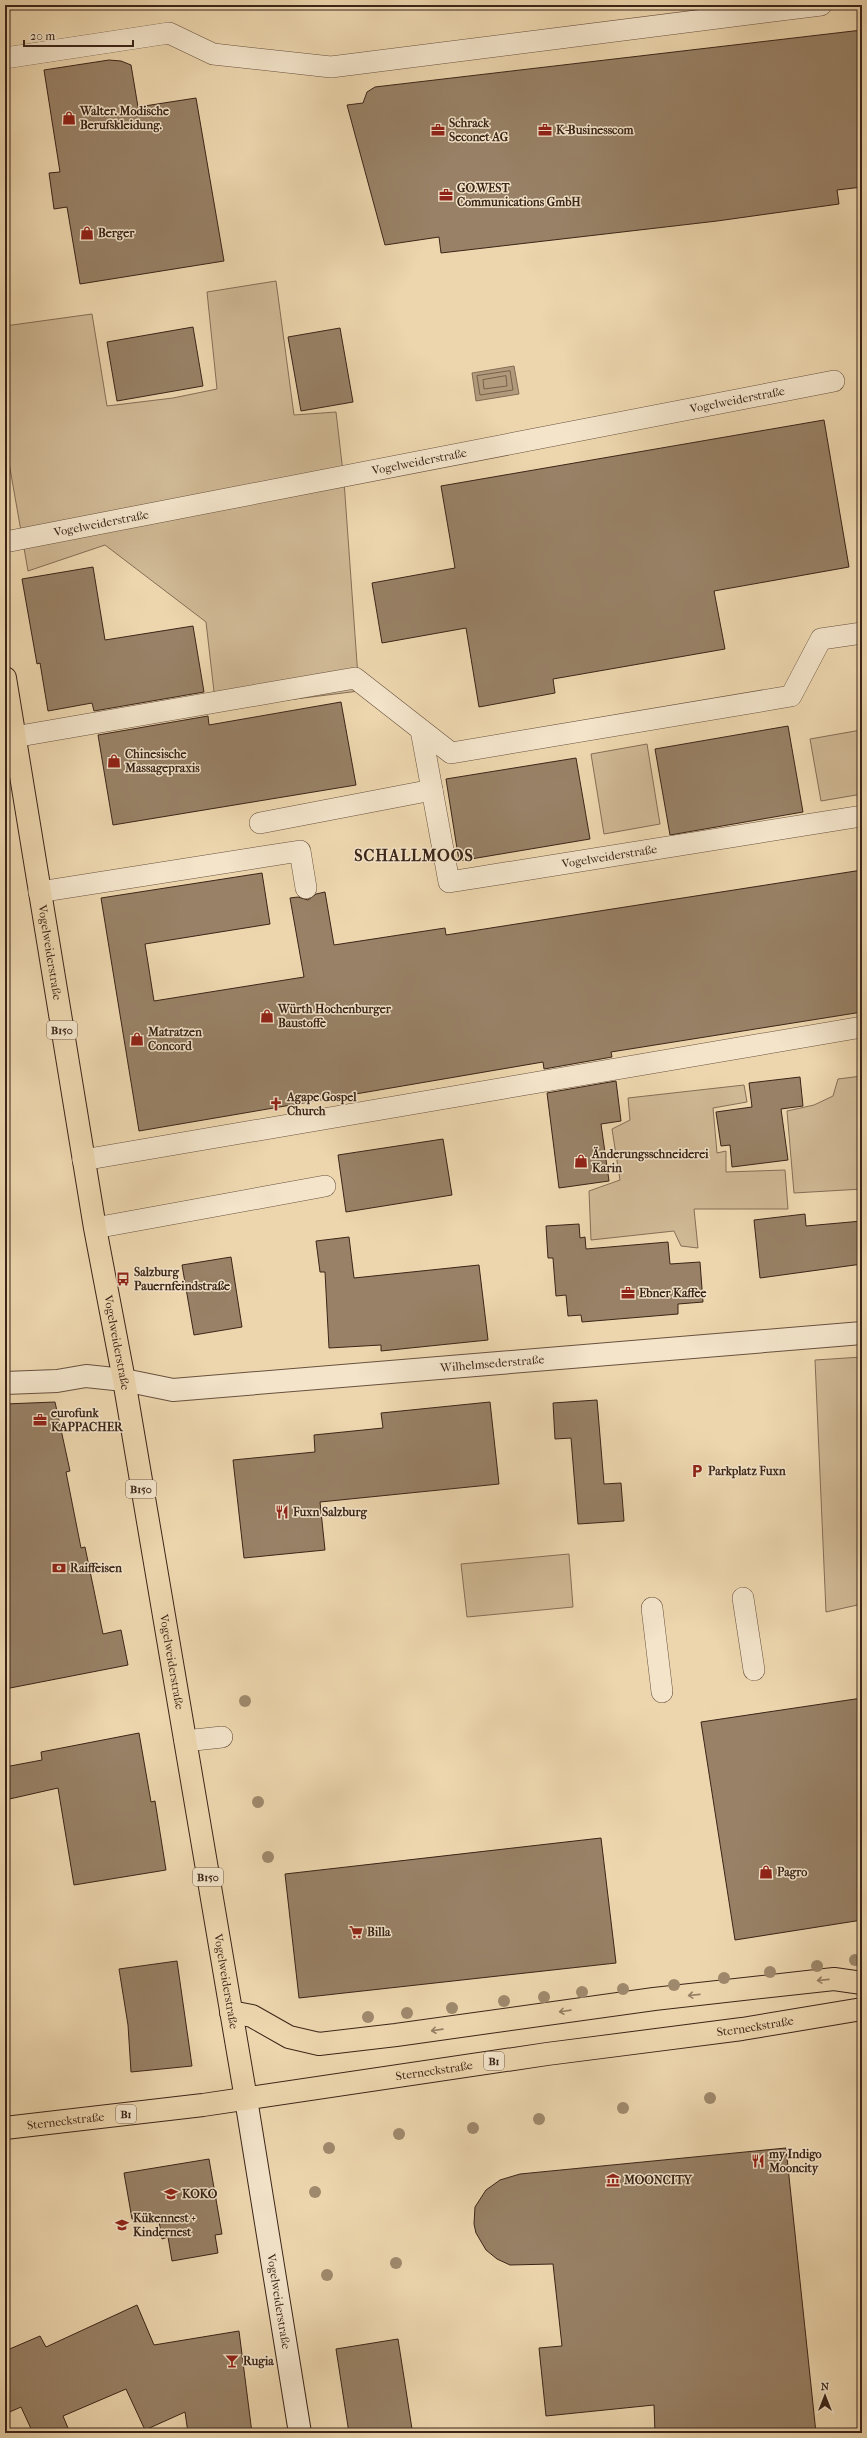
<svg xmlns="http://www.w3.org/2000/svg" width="867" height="2438" viewBox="0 0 867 2438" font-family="'IM FELL French Canon',serif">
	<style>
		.green { fill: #cfb894; stroke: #856e56 }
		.water { fill: #b09a7b; stroke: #816b53 }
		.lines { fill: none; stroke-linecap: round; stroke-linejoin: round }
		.shore { stroke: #76604a; stroke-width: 1 }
		.building { fill: #988166; stroke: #3b2518 }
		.lane-casing { stroke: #68513e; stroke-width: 22 }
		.street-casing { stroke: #68513e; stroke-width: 24 }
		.secondary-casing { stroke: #3b2518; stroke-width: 24 }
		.primary-casing { stroke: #3b2518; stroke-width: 24 }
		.lane { stroke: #f3e4ca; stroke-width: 21 }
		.street { stroke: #f3e4ca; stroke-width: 22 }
		.secondary { stroke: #f3e4ca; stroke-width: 22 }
		.primary { stroke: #edd6ae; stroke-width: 22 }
		.tree { fill: #9f896d }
		.oneway { stroke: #947e63 }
		.labels { text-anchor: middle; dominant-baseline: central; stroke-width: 3; stroke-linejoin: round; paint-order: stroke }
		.shield { fill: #f3e4ca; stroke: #725e4d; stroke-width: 1 }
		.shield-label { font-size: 11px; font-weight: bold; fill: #3b2518 }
		.poi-label { font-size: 12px; font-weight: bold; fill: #3b2518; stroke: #f3e4ca; text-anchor: start }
		.street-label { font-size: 12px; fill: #3b2518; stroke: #f3e4ca }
		.district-label { font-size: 16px; font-weight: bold; letter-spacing: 1px; fill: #3b2518; stroke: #f3e4ca }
	</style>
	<rect width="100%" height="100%" fill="#edd6ae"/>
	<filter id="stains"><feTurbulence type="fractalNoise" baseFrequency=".005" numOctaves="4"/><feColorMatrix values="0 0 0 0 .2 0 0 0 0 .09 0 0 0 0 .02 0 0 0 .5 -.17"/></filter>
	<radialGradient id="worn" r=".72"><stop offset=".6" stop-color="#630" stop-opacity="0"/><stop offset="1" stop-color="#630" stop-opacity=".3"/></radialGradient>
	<g class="green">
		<polygon points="276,281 294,415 336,412 344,481 359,691 216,709 206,622 105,545 28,571 5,440 5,326 92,314 107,406 173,398 217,389 207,292"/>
		<polygon points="861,730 862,794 821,801 810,739"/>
		<polygon points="647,744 660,824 604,834 591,754"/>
		<polygon points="862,1076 862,1189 794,1193 787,1111 814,1105 833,1096 838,1079"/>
		<polygon points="744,1085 747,1102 713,1108 717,1153 726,1151 726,1172 785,1170 788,1209 694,1209 698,1248 681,1246 674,1231 591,1240 589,1191 620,1180 612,1129 630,1120 628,1098"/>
		<polygon points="862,1357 862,1604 826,1612 815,1360"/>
		<polygon points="569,1554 573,1607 467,1617 461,1564"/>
	</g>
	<polygon class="water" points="514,366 519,394 476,401 472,373"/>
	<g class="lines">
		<g class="shore">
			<polygon points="510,371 513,390 480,395 477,376"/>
			<polygon points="506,376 507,386 484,389 483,380"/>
		</g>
	</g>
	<g class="building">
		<polygon points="862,30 862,187 837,190 839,204 717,221 441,253 439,237 385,245 347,105 363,103 367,92 375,87"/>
		<polygon points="109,60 121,61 131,65 138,107 196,98 224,261 80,284 67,207 54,209 49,173 60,172 44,70"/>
		<polygon points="193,327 203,386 117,401 107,342"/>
		<polygon points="340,328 353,402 301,411 288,337"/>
		<polygon points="824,420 849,567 714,591 725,649 553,679 555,693 479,707 466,628 382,643 372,583 455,568 441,486"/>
		<polygon points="93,567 105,640 193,626 204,692 94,711 92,703 48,711 40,663 37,664 22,579"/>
		<polygon points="341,702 356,785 113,825 98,735 208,716 209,725"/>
		<polygon points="788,726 803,812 670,835 655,749"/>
		<polygon points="576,758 590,839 459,861 446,779"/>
		<polygon points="862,870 862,1012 611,1052 612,1057 544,1069 543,1062 139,1131 101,898 262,873 270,924 145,944 154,1001 304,977 290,898 298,897 308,900 316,894 325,892 334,945 445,928 446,935"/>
		<polygon points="800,1077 803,1106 781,1109 788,1160 732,1167 730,1145 721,1146 716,1112 752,1107 749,1083"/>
		<polygon points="616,1081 621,1121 601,1124 609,1181 559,1188 547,1093"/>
		<polygon points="443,1139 452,1195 346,1212 338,1155"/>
		<polygon points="805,1214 806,1226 862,1221 862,1264 760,1278 754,1220"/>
		<polygon points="579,1224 580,1238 585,1237 586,1249 668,1242 670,1264 700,1262 703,1302 678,1304 678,1314 582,1322 581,1315 568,1316 566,1295 556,1296 553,1258 548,1258 546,1226"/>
		<polygon points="349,1237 354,1278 479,1265 488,1340 381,1351 381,1345 329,1348 325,1272 320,1272 316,1241"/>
		<polygon points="231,1257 242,1327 194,1335 182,1265"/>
		<polygon points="597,1400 604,1484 621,1483 624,1521 578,1524 571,1438 555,1439 553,1403"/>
		<polygon points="55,1402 70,1471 66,1472 81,1548 85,1547 103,1634 121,1630 128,1665 5,1689 5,1404"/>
		<polygon points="490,1402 499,1484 320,1502 325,1550 244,1558 233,1460 315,1452 314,1435 383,1428 381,1413"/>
		<polygon points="862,1698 862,1920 735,1940 701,1722"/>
		<polygon points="139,1733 151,1802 155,1801 166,1870 74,1885 58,1788 5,1800 5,1767 42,1760 41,1752"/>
		<polygon points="601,1838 616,1963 299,1998 285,1874"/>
		<polygon points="177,1961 192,2066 131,2072 128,2025 119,1969"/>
		<polygon points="786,2148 816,2433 655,2433 654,2405 546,2416 539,2348 562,2346 553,2264 510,2265 497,2259 486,2250 476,2233 474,2224 475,2207 486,2190 500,2180 520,2174"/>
		<polygon points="209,2159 222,2234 215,2235 218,2253 172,2261 168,2237 162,2239 158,2215 132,2219 124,2173"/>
		<polygon points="137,2305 154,2345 239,2331 252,2433 188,2433 185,2412 145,2430 126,2389 63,2416 70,2433 33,2433 21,2407 5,2414 5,2351 40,2336 46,2347"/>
		<polygon points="398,2339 412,2429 386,2433 349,2433 336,2349"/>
	</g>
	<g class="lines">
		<g class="lane-casing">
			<g id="lane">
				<polyline points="5,58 169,33 213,54 331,67 821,5"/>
				<path id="s1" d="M 5,542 L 834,381"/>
				<path id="s2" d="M 421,730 L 449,882 L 862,816"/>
				<polyline points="14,737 355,678 451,753 791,696 821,639 862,633"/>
				<polyline points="260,823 432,790"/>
				<polyline points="39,892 300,851 306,888"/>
				<polyline points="83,1160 862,1027"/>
				<polyline points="95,1228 325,1186"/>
				<polyline points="743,1598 754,1670"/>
				<polyline points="652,1608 662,1692"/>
				<polyline points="185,1741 222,1737"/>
			</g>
		</g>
		<g class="street-casing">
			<g id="street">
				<path id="s3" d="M 5,1383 L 57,1381 L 86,1376 L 124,1380 L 173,1390 L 862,1333"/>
			</g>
		</g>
		<g class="secondary-casing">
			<g id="secondary">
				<path id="s4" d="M 246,2099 L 300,2433"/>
			</g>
		</g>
		<g class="primary-casing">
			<g id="primary">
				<path id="s5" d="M 5,678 L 95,1228 L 124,1380 L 246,2099"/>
				<polyline points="231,2012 252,2016 289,2037 319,2044 396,2035 654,1999 834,1979 862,1983"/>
				<path id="s6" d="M 5,2128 L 203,2105 L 547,2054 L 742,2029 L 862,2009"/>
			</g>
		</g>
		<use href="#lane" class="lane"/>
		<use href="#street" class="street"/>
		<use href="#secondary" class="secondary"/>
		<use href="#primary" class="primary"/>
	</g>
	<g class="tree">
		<circle cx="245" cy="1701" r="6"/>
		<circle cx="258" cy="1802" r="6"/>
		<circle cx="268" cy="1857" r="6"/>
		<circle cx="855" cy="1960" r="6"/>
		<circle cx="817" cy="1966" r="6"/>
		<circle cx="770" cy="1972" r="6"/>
		<circle cx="724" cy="1978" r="6"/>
		<circle cx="674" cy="1985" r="6"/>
		<circle cx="623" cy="1989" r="6"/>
		<circle cx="582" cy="1992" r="6"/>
		<circle cx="544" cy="1997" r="6"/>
		<circle cx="504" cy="2001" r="6"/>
		<circle cx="452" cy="2008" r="6"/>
		<circle cx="407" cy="2013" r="6"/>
		<circle cx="368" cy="2017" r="6"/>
		<circle cx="710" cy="2098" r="6"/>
		<circle cx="623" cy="2108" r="6"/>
		<circle cx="539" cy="2119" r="6"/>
		<circle cx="473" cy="2128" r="6"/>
		<circle cx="399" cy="2134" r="6"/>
		<circle cx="329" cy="2148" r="6"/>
		<circle cx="315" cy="2192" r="6"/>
		<circle cx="396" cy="2263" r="6"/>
		<circle cx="327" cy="2275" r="6"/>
	</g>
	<defs><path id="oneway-shaft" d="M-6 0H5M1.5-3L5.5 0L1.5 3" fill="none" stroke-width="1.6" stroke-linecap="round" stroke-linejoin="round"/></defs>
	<g class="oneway">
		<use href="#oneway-shaft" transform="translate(823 1980) rotate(174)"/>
		<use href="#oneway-shaft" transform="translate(694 1995) rotate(174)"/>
		<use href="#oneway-shaft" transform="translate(565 2011) rotate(172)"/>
		<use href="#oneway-shaft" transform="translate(437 2030) rotate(172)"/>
	</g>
	<defs>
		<g id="shop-bare" transform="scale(1.08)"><path d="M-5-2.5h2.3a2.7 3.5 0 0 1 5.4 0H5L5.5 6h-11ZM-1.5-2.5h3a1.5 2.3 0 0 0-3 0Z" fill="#8f2418" stroke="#f3e4ca" stroke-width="2.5" paint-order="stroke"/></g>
		<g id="office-bare" transform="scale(1.08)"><path d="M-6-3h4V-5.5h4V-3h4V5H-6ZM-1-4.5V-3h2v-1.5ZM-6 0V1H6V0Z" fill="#8f2418" stroke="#f3e4ca" stroke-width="2.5" paint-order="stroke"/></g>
		<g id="church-bare" transform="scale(1.08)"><path d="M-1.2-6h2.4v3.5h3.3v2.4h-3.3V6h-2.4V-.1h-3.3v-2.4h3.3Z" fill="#8f2418" stroke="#f3e4ca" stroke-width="2.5" paint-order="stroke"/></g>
		<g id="bus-bare" transform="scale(1.08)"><path d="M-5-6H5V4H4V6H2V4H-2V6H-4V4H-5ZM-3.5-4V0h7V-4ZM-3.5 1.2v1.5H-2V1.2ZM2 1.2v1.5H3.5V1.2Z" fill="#8f2418" stroke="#f3e4ca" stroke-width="2.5" paint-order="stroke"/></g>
		<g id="parking-bare" transform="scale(1.08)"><path d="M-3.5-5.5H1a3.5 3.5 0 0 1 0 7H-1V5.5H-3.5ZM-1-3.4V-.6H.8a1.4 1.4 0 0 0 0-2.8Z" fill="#8f2418" stroke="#f3e4ca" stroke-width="2.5" paint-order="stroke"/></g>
		<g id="restaurant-bare" transform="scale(1.08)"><path d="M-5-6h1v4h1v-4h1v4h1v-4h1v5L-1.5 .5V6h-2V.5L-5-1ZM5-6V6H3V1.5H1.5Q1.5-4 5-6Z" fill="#8f2418" stroke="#f3e4ca" stroke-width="2.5" paint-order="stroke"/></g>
		<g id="bank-bare" transform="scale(1.08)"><path d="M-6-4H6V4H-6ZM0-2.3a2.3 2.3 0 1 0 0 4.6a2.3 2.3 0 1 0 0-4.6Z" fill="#8f2418" stroke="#f3e4ca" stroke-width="2.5" paint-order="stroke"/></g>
		<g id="supermarket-bare" transform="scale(1.08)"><path d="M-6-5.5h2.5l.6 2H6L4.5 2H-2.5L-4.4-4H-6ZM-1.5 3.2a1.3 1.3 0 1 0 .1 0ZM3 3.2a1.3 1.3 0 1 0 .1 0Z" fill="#8f2418" stroke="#f3e4ca" stroke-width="2.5" paint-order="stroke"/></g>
		<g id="museum-bare" transform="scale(1.08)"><path d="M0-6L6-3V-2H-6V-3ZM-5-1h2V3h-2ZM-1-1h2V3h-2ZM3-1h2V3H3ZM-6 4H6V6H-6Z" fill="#8f2418" stroke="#f3e4ca" stroke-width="2.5" paint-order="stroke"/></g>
		<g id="school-bare" transform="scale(1.08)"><path d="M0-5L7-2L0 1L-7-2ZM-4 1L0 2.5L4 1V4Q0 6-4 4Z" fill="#8f2418" stroke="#f3e4ca" stroke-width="2.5" paint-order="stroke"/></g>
		<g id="bar-bare" transform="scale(1.08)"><path d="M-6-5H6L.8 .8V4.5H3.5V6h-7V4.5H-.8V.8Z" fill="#8f2418" stroke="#f3e4ca" stroke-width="2.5" paint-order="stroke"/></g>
	</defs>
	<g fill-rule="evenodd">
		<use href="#shop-bare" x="69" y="118"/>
		<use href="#office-bare" x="438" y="130"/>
		<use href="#office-bare" x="545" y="130"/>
		<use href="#office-bare" x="446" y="195"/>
		<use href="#shop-bare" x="87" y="233"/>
		<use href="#shop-bare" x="114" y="761"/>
		<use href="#shop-bare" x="267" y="1016"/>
		<use href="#shop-bare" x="137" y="1039"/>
		<use href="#church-bare" x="276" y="1104"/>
		<use href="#shop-bare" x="581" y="1161"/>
		<use href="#bus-bare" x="123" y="1279"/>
		<use href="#office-bare" x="628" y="1293"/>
		<use href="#office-bare" x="40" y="1420"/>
		<use href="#parking-bare" x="697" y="1471"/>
		<use href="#restaurant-bare" x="282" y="1512"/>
		<use href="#bank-bare" x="59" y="1568"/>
		<use href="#shop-bare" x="766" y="1872"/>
		<use href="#supermarket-bare" x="356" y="1932"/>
		<use href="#restaurant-bare" x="758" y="2161"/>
		<use href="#museum-bare" x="613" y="2180"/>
		<use href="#school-bare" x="171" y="2194"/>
		<use href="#school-bare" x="122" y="2225"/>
		<use href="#bar-bare" x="232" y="2361"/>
	</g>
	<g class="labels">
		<g class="shield">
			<rect x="47" y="1021" width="30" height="18" rx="3"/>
			<rect x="126" y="1480" width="30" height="18" rx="3"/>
			<rect x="193" y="1868" width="30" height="18" rx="3"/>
			<rect x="484" y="2052" width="20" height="18" rx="3"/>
			<rect x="116" y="2105" width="20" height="18" rx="3"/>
		</g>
		<g class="shield-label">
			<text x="62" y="1030">B150</text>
			<text x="141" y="1489">B150</text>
			<text x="208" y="1877">B150</text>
			<text x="494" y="2061">B1</text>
			<text x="126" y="2114">B1</text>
		</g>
		<g class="poi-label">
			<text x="80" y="111">Walter. Modische<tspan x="80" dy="14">Berufskleidung.</tspan></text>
			<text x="449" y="123">Schrack<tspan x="449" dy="14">Seconet AG</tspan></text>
			<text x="556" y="130">K-Businesscom</text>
			<text x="457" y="188">GO.WEST<tspan x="457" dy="14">Communications GmbH</tspan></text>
			<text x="98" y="233">Berger</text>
			<text x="125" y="754">Chinesische<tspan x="125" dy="14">Massagepraxis</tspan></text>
			<text x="278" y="1009">Würth Hochenburger<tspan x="278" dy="14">Baustoffe</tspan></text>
			<text x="148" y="1032">Matratzen<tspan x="148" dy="14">Concord</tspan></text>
			<text x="287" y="1097">Agape Gospel<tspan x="287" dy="14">Church</tspan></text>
			<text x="592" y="1154">Änderungsschneiderei<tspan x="592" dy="14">Karin</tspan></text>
			<text x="134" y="1272">Salzburg<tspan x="134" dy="14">Pauernfeindstraße</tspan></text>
			<text x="639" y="1293">Ebner Kaffee</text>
			<text x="51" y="1413">eurofunk<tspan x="51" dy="14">KAPPACHER</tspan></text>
			<text x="708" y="1471">Parkplatz Fuxn</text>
			<text x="293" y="1512">Fuxn Salzburg</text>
			<text x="70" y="1568">Raiffeisen</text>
			<text x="777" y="1872">Pagro</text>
			<text x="367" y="1932">Billa</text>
			<text x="769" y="2154">my Indigo<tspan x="769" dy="14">Mooncity</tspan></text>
			<text x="624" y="2180">MOONCITY</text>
			<text x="182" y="2194">KOKO</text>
			<text x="133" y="2218">Kükennest +<tspan x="133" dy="14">Kindernest</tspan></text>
			<text x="243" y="2361">Rugia</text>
		</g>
		<g class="street-label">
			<text stroke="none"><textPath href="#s1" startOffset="746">Vogelweiderstraße</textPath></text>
			<text stroke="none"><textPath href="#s1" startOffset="422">Vogelweiderstraße</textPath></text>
			<text stroke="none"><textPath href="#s1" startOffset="98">Vogelweiderstraße</textPath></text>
			<text stroke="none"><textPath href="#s2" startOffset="317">Vogelweiderstraße</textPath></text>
			<text stroke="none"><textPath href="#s5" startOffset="278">Vogelweiderstraße</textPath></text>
			<text stroke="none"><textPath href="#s5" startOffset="674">Vogelweiderstraße</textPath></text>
			<text stroke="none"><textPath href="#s3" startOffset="490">Wilhelmsederstraße</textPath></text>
			<text stroke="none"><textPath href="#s5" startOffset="998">Vogelweiderstraße</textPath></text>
			<text stroke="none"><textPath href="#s5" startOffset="1322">Vogelweiderstraße</textPath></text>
			<text stroke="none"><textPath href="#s6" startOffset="757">Sterneckstraße</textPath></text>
			<text stroke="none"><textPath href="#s6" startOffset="433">Sterneckstraße</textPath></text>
			<text stroke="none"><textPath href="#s6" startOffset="61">Sterneckstraße</textPath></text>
			<text stroke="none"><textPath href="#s4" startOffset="205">Vogelweiderstraße</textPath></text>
		</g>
		<g class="district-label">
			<text x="414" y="855">SCHALLMOOS</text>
		</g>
	</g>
	<rect width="867" height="2438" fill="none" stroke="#edd6ae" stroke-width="20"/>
	<rect x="6" y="6" width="855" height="2426" fill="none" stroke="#3b2518" stroke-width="2"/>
	<rect x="10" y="10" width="847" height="2418" fill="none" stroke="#3b2518"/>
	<g transform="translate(825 2396)" stroke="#f3e4ca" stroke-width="3" paint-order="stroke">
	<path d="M0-3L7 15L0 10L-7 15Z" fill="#3b2518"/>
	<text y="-6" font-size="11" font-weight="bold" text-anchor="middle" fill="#3b2518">N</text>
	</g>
	<path d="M24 40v6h109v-6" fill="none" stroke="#3b2518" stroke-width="2"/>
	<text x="30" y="40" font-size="12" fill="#3b2518" stroke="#f3e4ca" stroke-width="3" paint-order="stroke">20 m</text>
	<rect width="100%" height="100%" filter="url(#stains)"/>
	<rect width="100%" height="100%" fill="url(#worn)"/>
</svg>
